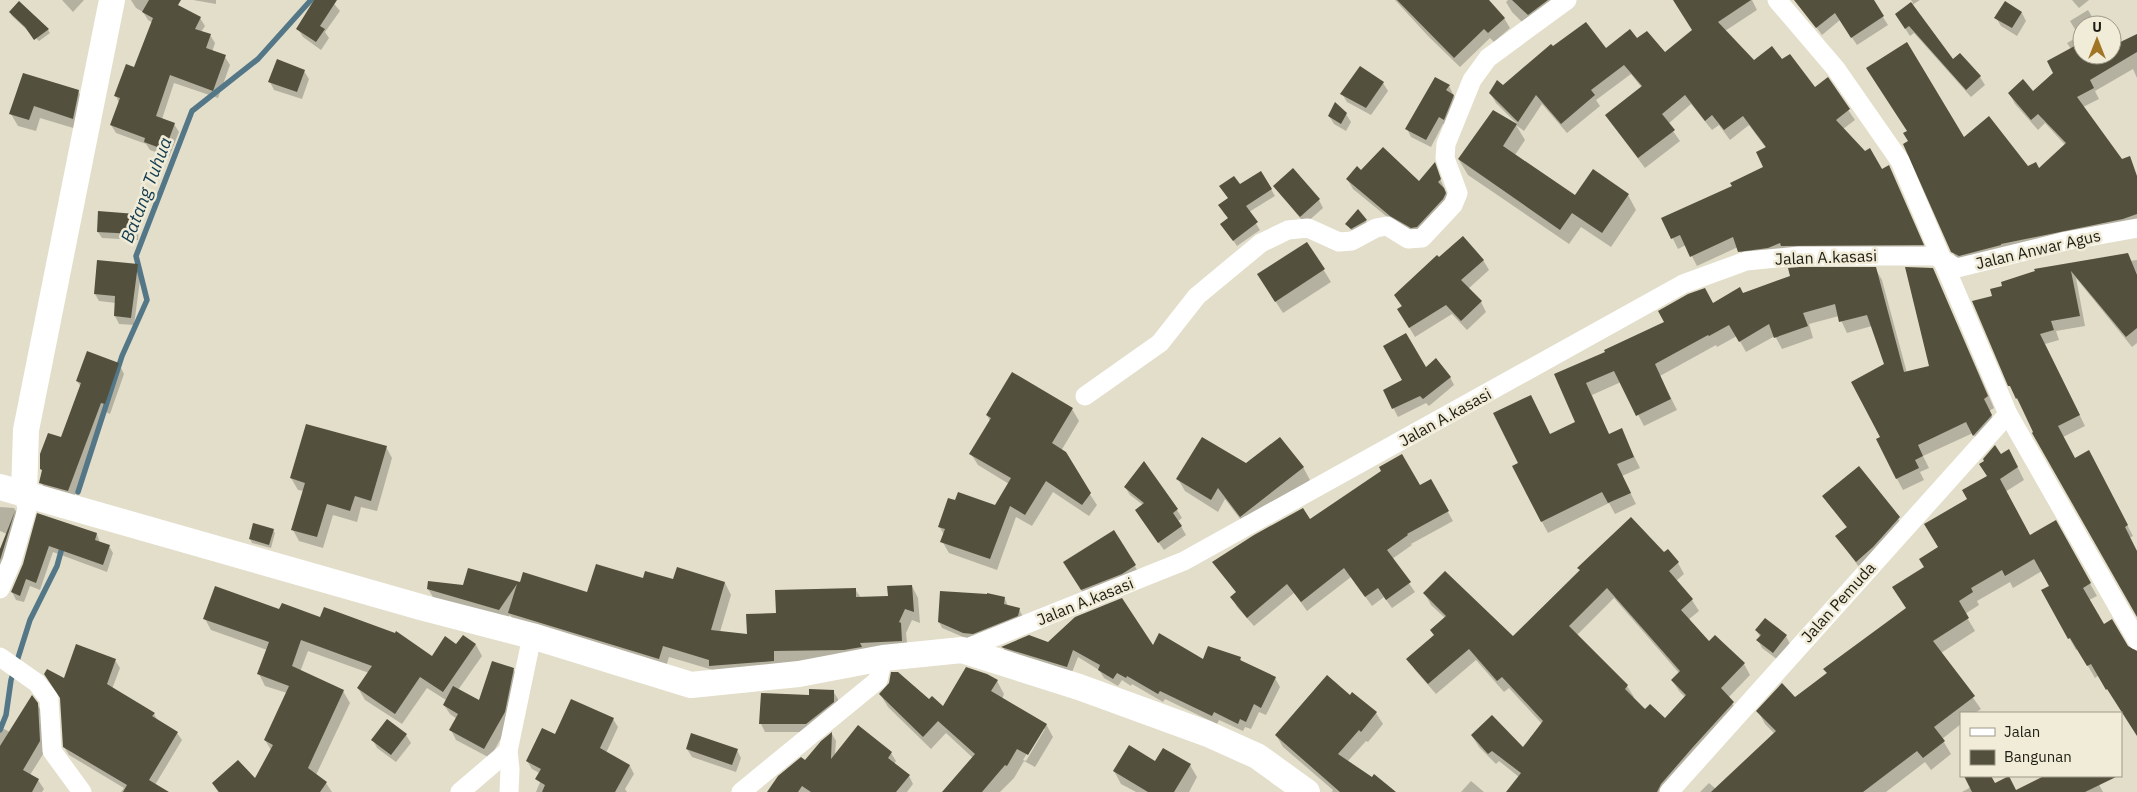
<svg xmlns="http://www.w3.org/2000/svg" width="2137" height="792" viewBox="0 0 2137 792" font-family="'IBM Plex Sans',sans-serif">
	<style>
		.shadow { fill: #0003; fill-rule: evenodd }
		.lines { fill: none; stroke-linecap: round; stroke-linejoin: round }
		.stream { stroke: #547788; stroke-width: 5.5 }
		.building { fill: #54503e; fill-rule: evenodd }
		.street { stroke: #fff; stroke-width: 19 }
		.secondary { stroke: #fff; stroke-width: 26 }
		.labels { text-anchor: middle; dominant-baseline: central; stroke-width: 5; stroke-linejoin: round; paint-order: stroke }
		.street-label { font-size: 16px; fill: #1e1d15; stroke: #f1ecd7 }
		.water-label { font-size: 18px; font-style: italic; fill: #123c51; stroke: #f1ecd7 }
	</style>
	<rect width="100%" height="100%" fill="#e3deca"/>
	<g class="shadow">
		<polygon points="62,0 84,0 73,12"/>
		<polygon points="131,0 165,0 200,18 205,26 201,32 210,35 215,43 212,52 225,57 230,65 218,98 174,83 162,119 174,124 179,132 169,157 150,150 146,144 116,133 111,125 119,103 116,96 135,69 153,23 148,20 143,12 136,8"/>
		<polygon points="193,0 216,0 216,4"/>
		<polygon points="316,0 331,0 340,11 325,32 329,38 321,50 303,37 298,29"/>
		<polygon points="1395,0 1487,0 1504,18 1510,28 1494,42 1490,38 1460,67 1428,36"/>
		<polygon points="1508,0 1553,0 1525,25 1512,12 1506,2"/>
		<polygon points="1674,0 1752,0 1757,10 1725,31 1754,61 1782,61 1814,89 1827,79 1855,120 1843,129 1882,170 1889,167 1928,254 1745,261 1738,247 1697,266 1686,245 1678,249 1663,219 1733,187 1765,168 1766,148 1749,125 1730,140 1719,125 1712,130 1691,104 1668,124 1680,141 1645,168 1606,116 1642,88 1631,74 1596,100 1600,106 1567,133 1542,104 1524,131 1516,125 1525,140 1515,155 1576,197 1628,195 1636,210 1611,247 1581,227 1569,244 1468,175 1459,160 1517,124 1496,103 1490,93 1503,86 1637,40 1665,54 1693,30"/>
		<polygon points="1804,0 1872,0 1888,25 1857,45 1840,20 1822,35 1799,4"/>
		<polygon points="1911,0 1920,0 1912,5 1953,61 1960,54 1980,77 1985,85 1971,97 1914,33 1910,36 1901,22 1896,14 1913,3"/>
		<polygon points="2072,0 2089,0 2079,8"/>
		<polygon points="19,3 48,30 50,33 39,41 12,16 10,12"/>
		<polygon points="2088,10 2097,25 2082,25 2082,55 2112,55 2112,48 2137,35 2137,78 2133,69 2095,91 2099,99 2083,107 2137,183 2137,227 1959,262 1952,251 1963,138 2028,168 2039,170 2066,146 2045,123 2038,130 2015,104 2009,93 2033,93 2055,73 2071,49 2067,43 2079,36 2070,21"/>
		<polygon points="2022,13 2026,21 2017,36 2001,26 1996,18"/>
		<polygon points="304,71 309,79 302,99 274,90 270,82"/>
		<polygon points="1383,83 1388,91 1371,115 1347,102 1342,94"/>
		<polygon points="1449,86 1458,104 1448,127 1443,124 1431,147 1411,137 1407,129"/>
		<polygon points="78,91 85,104 80,130 40,118 36,131 18,126 11,114"/>
		<polygon points="1346,114 1351,122 1346,131 1334,124 1329,116"/>
		<polygon points="1434,165 1449,199 1422,237 1397,225 1353,189 1347,179 1361,172 1419,182"/>
		<polygon points="1240,186 1271,189 1275,196 1249,212 1260,230 1237,246 1226,230 1229,219 1223,212 1229,199"/>
		<polygon points="1274,186 1319,200 1323,208 1305,224"/>
		<polygon points="1358,211 1368,224 1353,232 1346,224"/>
		<polygon points="135,215 139,222 138,240 102,238 98,232"/>
		<polygon points="1307,243 1331,282 1283,313 1266,287"/>
		<polygon points="1439,259 1483,260 1489,270 1468,289 1481,302 1486,312 1467,330 1452,314 1415,337 1404,319 1402,307 1395,296"/>
		<polygon points="2137,260 2137,343 2132,347 2076,278 2085,326 2056,331 2059,340 2045,344 2085,426 2063,437 2075,459 2094,462 2133,536 2129,538 2137,553 2137,615 2010,386 1993,297 2004,287 2036,272"/>
		<polygon points="137,265 141,273 134,325 119,324 115,316 116,303 99,301 95,294"/>
		<polygon points="1875,268 1882,280 1907,373 1930,367 1933,269 1994,408 1989,411 1998,427 1980,447 1973,433 1923,456 1929,468 1920,472 1924,480 1903,490 1897,479 1882,438 1886,364 1872,326 1847,333 1839,316 1809,324 1813,338 1782,349 1775,336 1746,352 1737,336 1717,347 1716,345 1660,376 1677,410 1644,426 1621,382 1592,395 1609,435 1621,430 1640,468 1622,476 1636,504 1615,514 1609,503 1548,533 1542,522 1550,435 1577,422 1556,375 1713,304 1743,294"/>
		<polygon points="88,353 119,364 124,374 110,414 106,412 73,500 47,493 41,482 43,471 41,469 61,439 81,387 77,381"/>
		<polygon points="1425,368 1450,377 1454,385 1429,406 1426,403 1398,417 1384,390"/>
		<polygon points="1072,409 1079,421 1061,451 1097,505 1089,516 1053,492 1032,526 1016,517 997,570 949,553 942,541 944,535 939,526 995,506 1009,484 978,465 971,454 990,421 987,415"/>
		<polygon points="386,447 392,458 377,511 361,507 357,522 333,515 323,548 299,541 293,530 304,491 298,490 291,478"/>
		<polygon points="2001,456 2015,462 2024,480 2005,492 2030,536 2055,522 2097,596 2089,600 2103,626 2137,670 2137,735 2099,675 2095,678 2078,649 2076,650 2043,591 2051,586 2042,571 2013,588 2010,582 1977,601 1979,605 1965,614 1975,631 1941,653 1981,709 1975,713 1961,713 1961,724 1942,739 1951,754 1931,770 1925,762 1886,792 1700,792 1709,783 1716,789 1775,734 1765,724 1758,711 1795,698 1907,609 1926,567 1968,499 1988,477"/>
		<polygon points="1144,463 1177,510 1182,518 1178,521 1186,535 1164,550 1141,518 1143,505 1130,495 1125,487"/>
		<polygon points="1246,465 1303,467 1310,480 1247,528 1225,499 1218,512 1185,491 1178,479"/>
		<polygon points="1859,468 1905,528 1862,571 1837,537 1847,528 1823,496"/>
		<polygon points="1430,480 1453,521 1411,544 1412,545 1392,559 1415,592 1392,608 1384,597 1372,606 1351,577 1307,611 1294,593 1254,626 1237,607 1232,597 1237,593 1214,562 1309,521 1420,487"/>
		<polygon points="0,507 14,508 20,517 0,581 0,552 7,534 0,531"/>
		<polygon points="38,515 97,534 100,543 109,546 113,553 107,572 53,552 40,590 30,586 24,602 16,600 12,592 24,565"/>
		<polygon points="273,530 275,533 271,548 252,543 250,539"/>
		<polygon points="1114,532 1142,578 1089,602 1072,575"/>
		<path d="M 1664,553 L 1678,563 L 1684,574 L 1676,581 L 1692,600 L 1699,611 L 1688,620 L 1709,642 L 1744,664 L 1750,675 L 1728,698 L 1740,714 L 1672,792 L 1508,792 L 1519,777 L 1499,761 L 1496,764 L 1479,747 L 1472,736 L 1523,749 L 1542,724 L 1509,688 L 1504,692 L 1476,660 L 1436,694 L 1415,670 L 1408,659 L 1435,636 L 1445,618 L 1431,605 L 1425,594 L 1513,638 L 1581,571 L 1579,568 ZM 1614,598 L 1679,673 L 1672,680 L 1679,691 L 1685,697 L 1665,720 L 1645,711 L 1633,698 L 1634,697 L 1627,686 L 1577,635 Z"/>
		<polygon points="644,580 725,583 731,595 720,632 748,636 777,615 855,589 861,598 889,597 912,586 918,598 920,623 912,620 906,633 908,652 713,670 669,657 665,670 516,624 510,615 506,621 435,600 428,589 520,584 588,594"/>
		<polygon points="1005,599 1008,606 1019,609 1022,615 1021,622 968,639 942,628 939,622"/>
		<polygon points="280,611 432,657 457,646 476,645 482,656 458,690 480,702 513,669 519,679 510,722 490,758 456,740 451,730 457,719 450,714 444,705 446,700 427,688 402,724 365,700 358,688 369,673 308,651 300,672 343,691 350,703 316,775 326,783 332,792 218,792 213,784 255,781 271,750 265,740 287,693 265,686 259,674 267,650 211,630 205,619"/>
		<polygon points="1756,630 1786,636 1790,644 1778,660 1762,648 1758,640 1760,637"/>
		<polygon points="1049,643 1153,647 1204,661 1240,658 1242,662 1275,678 1280,687 1266,715 1259,712 1251,729 1245,727 1243,731 1219,720 1217,724 1165,699 1163,702 1132,684 1131,686 1122,680 1118,686 1104,678 1099,670 1078,657 1071,675 1007,655 1003,647"/>
		<polygon points="115,660 120,668 112,689 154,714 158,721 177,733 182,740 155,785 167,792 121,792 124,788 69,755 64,747 64,679"/>
		<path d="M 997,681 L 1004,694 L 1002,699 L 1046,724 L 1053,737 L 1035,767 L 1024,761 L 1014,778 L 1000,792 L 949,792 L 973,758 L 946,733 L 931,749 L 888,707 L 880,694 L 929,701 L 944,708 ZM 1042,729 L 1045,729 L 1026,761 L 1023,760 Z"/>
		<polygon points="833,691 838,699 838,710 811,732 765,732 761,724 810,696"/>
		<polygon points="1352,694 1376,713 1383,724 1368,742 1366,741 1347,762 1394,792 1332,792 1333,790 1283,747 1276,735"/>
		<polygon points="37,704 43,714 45,751 30,775 38,780 44,789 42,792 0,792 0,727 10,732"/>
		<polygon points="613,719 618,727 606,753 630,766 634,774 625,789 627,792 536,792 543,775 532,769 527,761 555,736"/>
		<polygon points="387,721 406,735 411,743 396,762 377,748 373,740"/>
		<polygon points="859,727 891,753 896,761 894,764 909,776 913,784 907,792 773,792 832,734 836,741 835,755"/>
		<polygon points="687,749 737,750 741,758 736,772 692,757"/>
		<polygon points="1190,765 1197,777 1189,792 1136,792 1121,784 1114,771"/>
		<polygon points="1966,776 1991,776 1995,784 2016,792 1962,792 1971,787"/>
		<polygon points="2047,776 2102,776 2096,779 2103,792 2019,792 2018,791"/>
		<polygon points="1471,781 1484,792 1461,792"/>
	</g>
	<g class="lines">
		<g class="stream">
			<polyline points="78,492 122,356 147,300 136,256 192,111 258,59 311,0"/>
			<polyline points="0,730 6,715 11,680 30,620 57,566 63,544"/>
		</g>
	</g>
	<g class="building">
		<polygon points="149,0 181,0 178,5 201,17 195,29 211,34 206,48 226,55 213,91 170,75 156,116 175,123 165,150 144,142 145,138 110,125 120,98 114,96 126,64 134,67 153,18 142,12"/>
		<polygon points="314,0 337,0 320,26 325,29 316,42 296,29"/>
		<polygon points="1397,0 1489,0 1505,18 1488,33 1484,29 1454,58"/>
		<polygon points="1512,0 1548,0 1528,15"/>
		<polygon points="1673,0 1751,0 1718,22 1754,60 1772,46 1782,59 1790,54 1815,87 1828,77 1850,109 1836,120 1865,151 1870,148 1882,169 1889,165 1924,245 1781,246 1780,243 1768,248 1738,252 1733,237 1690,257 1680,235 1671,239 1661,218 1732,186 1730,183 1763,167 1756,152 1766,147 1743,116 1724,130 1712,115 1705,121 1685,95 1662,114 1675,130 1638,158 1605,115 1642,86 1624,65 1591,90 1595,95 1561,124 1536,95 1518,122 1489,93 1497,80 1503,85 1551,44 1553,46 1586,22 1606,48 1630,29 1637,38 1647,31 1665,52 1692,30"/>
		<polygon points="1794,0 1874,0 1884,16 1851,38 1835,13 1816,28"/>
		<polygon points="19,1 49,29 34,40 25,27 9,12"/>
		<polygon points="2005,1 2022,12 2012,28 1994,18"/>
		<polygon points="1911,2 1953,59 1960,53 1981,76 1966,90 1909,26 1905,29 1895,14"/>
		<polygon points="2137,34 2137,52 2090,80 2094,88 2077,97 2122,159 2130,156 2137,176 2137,214 2123,219 2001,244 2001,245 1959,256 1951,252 1903,144 1908,141 1903,133 1907,131 1866,68 1907,42 1964,137 1989,116 2028,166 2036,162 2039,168 2066,143 2038,114 2031,120 2008,93 2023,79 2033,91 2053,73 2047,61 2082,42 2082,55 2112,55 2112,46"/>
		<polygon points="277,59 305,70 297,92 268,82"/>
		<polygon points="1360,66 1384,82 1366,108 1340,94"/>
		<polygon points="23,73 79,90 73,119 34,106 29,120 9,114"/>
		<polygon points="1435,77 1450,85 1446,90 1454,95 1444,120 1439,117 1426,140 1405,129"/>
		<polygon points="1335,102 1347,113 1341,124 1328,116"/>
		<polygon points="1493,110 1517,124 1503,146 1575,195 1593,169 1629,194 1602,233 1572,213 1560,230 1458,159"/>
		<polygon points="1383,147 1419,181 1435,162 1441,179 1438,182 1444,188 1446,193 1443,199 1417,227 1411,228 1390,216 1346,179 1357,166 1361,170"/>
		<polygon points="1293,168 1320,199 1300,217 1273,186"/>
		<polygon points="1261,171 1272,189 1246,206 1258,222 1233,241 1220,224 1228,218 1218,205 1228,198 1219,186 1234,176 1240,184"/>
		<polygon points="1358,209 1367,220 1351,229 1345,224"/>
		<polygon points="98,211 136,214 135,234 97,232"/>
		<polygon points="1463,236 1484,260 1461,280 1482,301 1461,321 1446,305 1409,328 1397,309 1402,306 1394,295 1437,255 1439,257"/>
		<polygon points="1307,242 1325,269 1275,302 1257,274"/>
		<polygon points="2128,253 2137,275 2137,328 2126,337 2071,271 2080,316 2051,321 2054,330 2040,334 2080,415 2058,426 2075,458 2089,450 2128,525 2125,527 2137,551 2137,617 2032,433 2033,432 2017,398 2016,399 2010,386 2008,386 1972,301 1992,296 1990,289 2002,286 2001,282 2035,271 2034,269"/>
		<polygon points="97,260 138,264 131,318 114,316 115,296 94,294"/>
		<polygon points="1800,267 1876,267 1904,372 1929,366 1905,267 1933,268 1988,396 1984,399 1992,415 1973,436 1966,422 1918,445 1923,456 1915,460 1919,468 1896,479 1876,439 1880,437 1851,382 1884,364 1867,315 1839,322 1835,304 1803,313 1808,326 1774,338 1769,324 1739,342 1729,325 1709,336 1708,335 1655,364 1671,399 1636,416 1614,371 1586,383 1609,434 1622,428 1634,457 1617,464 1631,493 1608,503 1602,492 1541,522 1512,466 1518,463 1493,413 1531,395 1550,434 1575,422 1554,374 1605,352 1604,350 1664,322 1658,311 1688,294 1705,288 1713,303 1740,287 1743,293 1790,276 1788,268"/>
		<polygon points="1406,333 1426,367 1436,358 1451,377 1423,399 1420,396 1392,409 1383,390 1402,380 1383,346"/>
		<polygon points="87,351 119,363 105,404 101,403 68,491 39,483 42,470 40,469 40,454 48,433 61,437 81,383 76,381"/>
		<polygon points="1012,372 1073,408 1052,443 1066,452 1091,493 1082,505 1046,481 1025,515 1010,506 990,559 940,542 945,529 938,527 948,498 955,500 958,492 995,505 1011,478 969,454 991,418 986,415"/>
		<polygon points="306,424 387,446 371,501 355,496 350,511 327,504 317,537 291,530 305,483 290,478"/>
		<polygon points="1202,437 1246,463 1280,437 1304,467 1240,517 1218,488 1211,500 1176,479"/>
		<polygon points="1995,445 2001,454 2009,449 2018,467 2000,479 2030,535 2056,520 2091,583 2083,588 2104,624 2112,619 2128,646 2137,651 2137,736 2107,689 2106,690 2091,664 2087,666 2070,638 2068,639 2041,590 2049,586 2034,559 2005,576 2002,570 1971,588 1973,592 1959,601 1969,618 1933,641 1975,696 1934,727 1945,741 1923,758 1917,751 1863,792 1711,792 1776,731 1756,711 1782,683 1795,697 1827,673 1823,669 1906,608 1892,587 1924,567 1919,559 1938,547 1924,524 1967,499 1962,490 1987,476 1979,464 1984,461 1983,459"/>
		<polygon points="1402,454 1420,485 1431,479 1449,511 1407,534 1408,535 1387,550 1411,582 1386,600 1378,588 1365,597 1344,568 1301,602 1287,584 1247,618 1230,597 1236,592 1212,562 1254,535 1303,508 1310,519 1381,471 1379,467"/>
		<polygon points="1144,461 1178,509 1173,513 1182,526 1158,543 1135,510 1144,503 1124,487"/>
		<polygon points="1859,466 1900,517 1873,547 1856,562 1835,536 1847,527 1822,496"/>
		<polygon points="15,511 1,557 0,560 0,549"/>
		<polygon points="37,513 97,533 95,540 110,545 103,565 49,546 36,583 26,579 20,596 11,592 23,564"/>
		<path d="M 1631,517 L 1664,552 L 1668,549 L 1679,562 L 1669,571 L 1693,599 L 1681,610 L 1709,641 L 1715,635 L 1745,663 L 1721,688 L 1734,702 L 1693,747 L 1661,784 L 1657,792 L 1506,792 L 1521,773 L 1492,751 L 1488,754 L 1471,735 L 1492,715 L 1523,747 L 1543,721 L 1502,677 L 1497,681 L 1469,649 L 1428,684 L 1406,659 L 1434,635 L 1430,630 L 1446,616 L 1423,593 L 1445,571 L 1513,636 L 1580,570 L 1577,568 ZM 1607,588 L 1680,671 L 1671,680 L 1686,695 L 1665,718 L 1650,704 L 1645,709 L 1625,689 L 1628,685 L 1569,626 Z"/>
		<polygon points="253,523 274,529 269,545 249,539"/>
		<polygon points="1114,530 1136,565 1122,574 1081,590 1063,562"/>
		<polygon points="596,564 643,578 645,571 673,579 677,567 725,582 711,630 747,634 746,614 776,613 775,590 856,588 856,597 888,596 887,586 912,585 914,612 905,609 899,622 901,623 902,641 860,643 862,647 844,650 774,651 774,661 709,666 709,660 663,646 659,659 508,613 517,584 499,610 427,589 428,581 463,585 468,568 520,582 523,572 587,592"/>
		<polygon points="215,586 279,609 282,603 320,617 324,607 395,633 396,631 432,656 445,636 456,644 463,635 476,644 443,692 420,677 395,714 357,688 372,666 301,640 292,666 344,690 308,768 327,782 320,792 219,792 212,783 238,760 255,778 273,745 264,740 289,686 257,674 269,642 203,619"/>
		<polygon points="940,591 987,594 987,593 1005,597 1004,604 1020,608 1018,616 973,634 963,633 938,622"/>
		<polygon points="1122,598 1153,645 1159,633 1203,659 1208,646 1241,657 1240,660 1276,677 1261,708 1254,704 1246,722 1240,719 1238,724 1214,712 1212,716 1160,691 1158,694 1127,676 1126,678 1117,673 1113,679 1098,670 1100,665 1073,650 1067,667 1001,647 1029,635 1048,642 1075,617"/>
		<polygon points="1765,618 1787,635 1773,653 1756,640 1761,635 1755,630"/>
		<polygon points="76,644 116,659 107,684 155,713 152,716 178,732 149,780 169,792 123,792 127,785 63,747 60,698 44,674 47,669 64,678"/>
		<polygon points="492,661 514,668 505,712 484,749 449,730 458,714 443,705 453,686 479,700"/>
		<polygon points="966,667 987,674 998,680 991,691 1047,724 1028,755 1017,749 1007,766 1005,765 982,792 942,792 975,754 938,721 923,737 879,694 889,683 891,672 898,672 929,699 932,696 943,706"/>
		<polygon points="1327,675 1350,695 1352,692 1377,712 1361,732 1359,730 1338,754 1372,777 1374,774 1396,792 1340,792 1275,735"/>
		<polygon points="809,689 834,690 834,702 806,724 759,724 761,693 809,695"/>
		<polygon points="32,695 38,703 40,741 23,770 39,779 32,792 0,792 0,746"/>
		<polygon points="571,699 614,718 600,748 630,765 615,792 542,792 545,785 535,779 541,769 526,761 542,728 555,734"/>
		<polygon points="387,719 407,734 391,755 371,740"/>
		<polygon points="858,725 892,752 888,758 910,775 896,792 811,792 802,786 798,792 767,792 778,776 801,757 805,760 821,741 832,732 831,759"/>
		<polygon points="691,733 738,749 732,765 686,749"/>
		<polygon points="1129,745 1155,761 1163,748 1191,764 1174,792 1148,792 1113,771"/>
		<polygon points="1964,776 1991,776 1995,783 2009,776 2016,790 2044,776 2118,776 2085,792 1972,792"/>
	</g>
	<g class="lines">
		<g class="street">
			<polyline points="1777,0 1836,69 1900,161 2008,414 2137,640"/>
			<polyline points="1085,396 1160,343 1197,296 1261,243 1288,230 1308,228 1339,242 1352,241 1376,228 1387,226 1408,239 1422,238 1453,205 1458,193 1445,158 1446,144 1472,80 1488,58 1567,0"/>
			<polyline points="0,589 12,561 27,509 24,494"/>
			<polyline points="962,650 1184,561 1683,284 1746,261 1799,256 1935,256 1957,268 2066,241 2137,228"/>
			<polyline points="0,657 37,683 49,699 52,751 82,792"/>
			<polyline points="460,792 508,751"/>
			<polyline points="509,792 510,769 508,751 532,636"/>
			<polyline points="741,792 878,680 883,658"/>
			<polyline points="1669,792 2008,414"/>
		</g>
		<g class="secondary">
			<polyline points="0,487 424,608 532,636 691,685 799,674 883,658 962,650 1079,687 1208,734 1257,756 1307,792"/>
			<polyline points="24,494 26,430 112,0"/>
		</g>
	</g>
	<g class="labels">
		<g class="street-label">
			<text transform="translate(2038 249) rotate(-13)">Jalan Anwar Agus</text>
			<text transform="translate(1826 257) rotate(-2)">Jalan A.kasasi</text>
			<text transform="translate(1445 417) rotate(-29)">Jalan A.kasasi</text>
			<text transform="translate(1085 601) rotate(-22)">Jalan A.kasasi</text>
			<text transform="translate(1838 602) rotate(-48)">Jalan Pemuda</text>
		</g>
		<g class="water-label">
			<text transform="translate(146 190) rotate(-69)">Batang Tuhua</text>
		</g>
	</g>
	<rect x="1960" y="712" width="162" height="65" fill="#f1ecd7" stroke="#9d9989"/>
	<rect x="1970" y="728" width="25" height="8" fill="#ffffff" stroke="#9d9989"/>
	<text x="2004" y="737" font-size="15" fill="#1e1d15">Jalan</text>
	<rect x="1970" y="750" width="25" height="15" fill="#54503e" stroke="#9d9989"/>
	<text x="2004" y="762" font-size="15" fill="#1e1d15">Bangunan</text>
	<g transform="translate(2097 40)"><circle r="24" fill="#f1ecd7" stroke="#9d9989"/>
	<path d="M0-4L9 19L0 12L-9 19Z" fill="#a07625"/>
	<text y="-8" font-size="14" font-weight="bold" text-anchor="middle" fill="#1e1d15">U</text>
	</g>
</svg>
